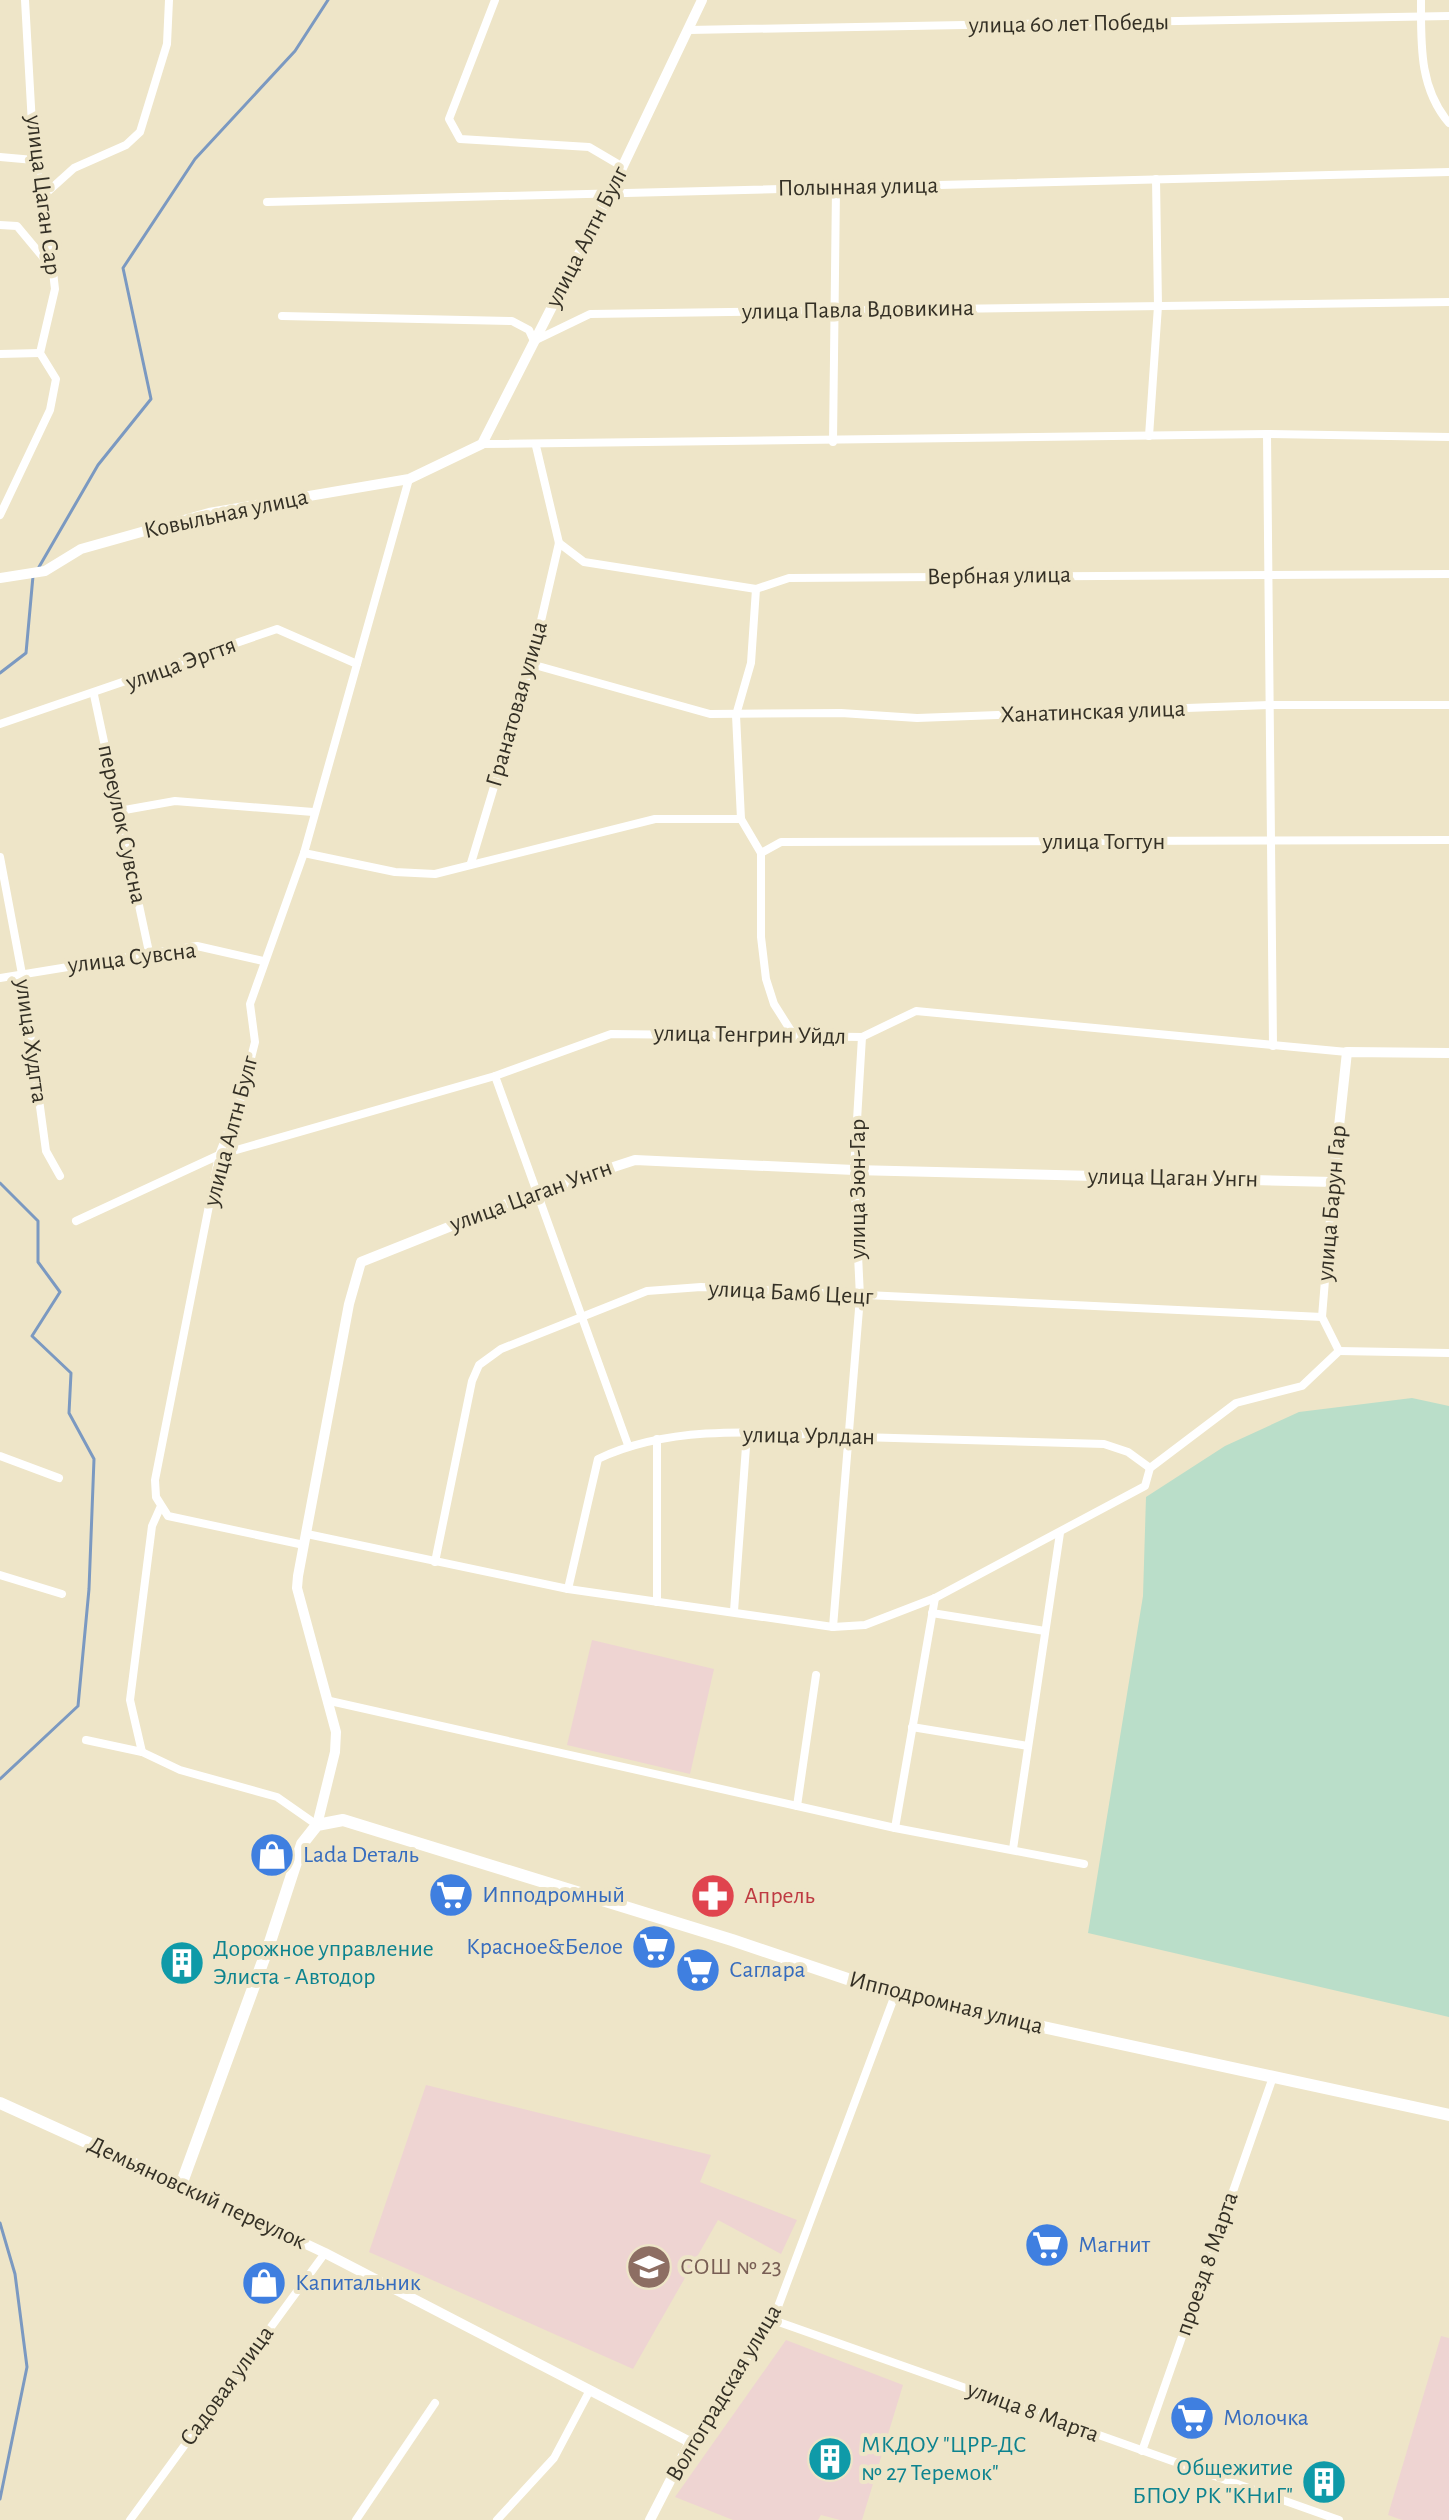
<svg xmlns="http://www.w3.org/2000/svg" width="1449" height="2520" viewBox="0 0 1449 2520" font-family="'Alegreya Sans',sans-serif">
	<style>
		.education { fill: #eed4d2 }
		.green { fill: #badec9 }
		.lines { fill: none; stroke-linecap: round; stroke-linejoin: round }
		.stream { stroke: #7b99c1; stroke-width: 3 }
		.minor { stroke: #fff; stroke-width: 8 }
		.tertiary { stroke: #fff; stroke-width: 10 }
		.secondary { stroke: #fff; stroke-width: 12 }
		.labels { text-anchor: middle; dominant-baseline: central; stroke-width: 8; stroke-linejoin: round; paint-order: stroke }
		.street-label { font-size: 24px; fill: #343025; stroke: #eee5c8 }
		.shop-label { font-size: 24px; fill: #366cbe; stroke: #eee5c8; text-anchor: start }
		.health-label { font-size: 24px; fill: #be3a42; stroke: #eee5c8; text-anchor: start }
		.culture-label { font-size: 24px; fill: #0d838f; stroke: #eee5c8; text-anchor: start }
		.education-label { font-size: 24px; fill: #785e54; stroke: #eee5c8; text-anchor: start }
	</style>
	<rect width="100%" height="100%" fill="#eee5c8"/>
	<g class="education">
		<polygon points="592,1640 714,1669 690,1774 567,1745"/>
		<polygon points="426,2085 711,2155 700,2182 797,2220 781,2254 718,2220 633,2369 369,2252"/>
		<polygon points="1441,2336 1449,2338 1449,2520 1402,2520 1388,2515"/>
		<polygon points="786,2340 903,2385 862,2520 840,2520 821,2515 818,2520 733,2520 675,2497"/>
	</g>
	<polygon class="green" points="1412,1398 1449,1406 1449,2017 1088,1933 1143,1596 1146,1497 1225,1446 1299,1412"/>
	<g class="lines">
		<g class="stream">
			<polyline points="39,567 98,465 151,399 123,268 195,159 295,51 328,0"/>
			<polyline points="0,673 26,653 33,576"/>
			<polyline points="0,1183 38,1221 38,1262 60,1292 32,1336 71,1373 69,1413 94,1459 89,1589 78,1706 0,1779"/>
			<polyline points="0,2223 15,2274 27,2367 0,2499"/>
		</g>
		<g class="minor">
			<polyline points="495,0 449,119 460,139 589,147 623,167"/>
			<path d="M 1421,0 C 1421,44 1419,88 1449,123"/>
			<polyline points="689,30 1449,16"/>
			<polyline points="0,157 34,160"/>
			<polyline points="44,195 74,168 126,145 140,132 167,44 169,0"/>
			<polyline points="267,202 1449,172"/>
			<polyline points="0,225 17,226 52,268"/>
			<polyline points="282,316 512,321 529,330 534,341 590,314 1449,302"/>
			<polyline points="0,354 40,353"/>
			<polyline points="1267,434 1273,1046"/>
			<polyline points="1149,436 1158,306 1156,179"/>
			<polyline points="833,442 836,188"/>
			<polyline points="482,444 1267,434 1449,437"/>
			<polyline points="0,515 50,410 56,379 40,353 55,289 44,195 34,160 25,0"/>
			<polyline points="559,543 584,562 756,589 789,578 1449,574"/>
			<polyline points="756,589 751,663 736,715 741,819 761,853 761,937 766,979 774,1004 793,1034"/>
			<polyline points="531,664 710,714 841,713 917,718 1269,705 1449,705"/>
			<polyline points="94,695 149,952"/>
			<polyline points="0,724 277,629 357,664"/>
			<polyline points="119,811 175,801 313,812"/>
			<polyline points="304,853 395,872 435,874 655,819 741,819"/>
			<polyline points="761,853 781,842 1449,840"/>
			<polyline points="0,857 22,974 46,1151 60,1176"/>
			<polyline points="471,863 531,664 559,543 536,446"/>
			<polyline points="0,978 197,946 263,961"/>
			<polyline points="495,1076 628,1445"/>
			<polyline points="1333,1182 1322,1317 1339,1351"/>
			<polyline points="76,1221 219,1155 495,1076 611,1034 862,1037 916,1011 1347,1052"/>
			<polyline points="1339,1351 1449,1353"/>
			<polyline points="0,1456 59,1478"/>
			<polyline points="160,1508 152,1526 130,1700 142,1752 180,1770 277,1797 317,1825"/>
			<polyline points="307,1534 568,1589 833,1627 865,1625 935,1598 1145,1486 1150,1468 1236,1403 1302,1386 1339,1351"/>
			<polyline points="304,1545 168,1516 156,1497 155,1480 219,1155 241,1098 255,1042 250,1004 304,853 409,479"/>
			<polyline points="435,1562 472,1381 479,1365 501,1349 647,1291 701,1287 1322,1317"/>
			<polyline points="0,1575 62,1594"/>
			<path d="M 568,1589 L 598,1459 C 678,1421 775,1434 862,1437 C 943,1439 1024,1442 1104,1444 L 1128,1452 L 1150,1468"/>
			<polyline points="657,1602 657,1439"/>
			<polyline points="734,1611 747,1433"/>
			<polyline points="932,1613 1045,1631"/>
			<polyline points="833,1627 860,1297 854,1170 862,1037"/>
			<polyline points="330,1701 895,1828 1084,1864"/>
			<polyline points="912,1727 1028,1746"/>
			<polyline points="86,1740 142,1752"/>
			<polyline points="797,1806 816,1675"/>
			<polyline points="895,1828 935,1598"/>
			<polyline points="1013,1849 1060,1533"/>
			<polyline points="773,2320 1339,2520"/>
			<polyline points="690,2442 773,2320 895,1995"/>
			<polyline points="1142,2451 1273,2077"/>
			<polyline points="130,2520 325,2253"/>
			<polyline points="356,2520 435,2403"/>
			<polyline points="497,2520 554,2458 590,2390"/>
		</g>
		<g class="tertiary">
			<polyline points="0,578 45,571 81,549 209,513 409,479 482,444 610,193 702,0"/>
			<polyline points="317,1825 335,1752 336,1732 297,1588 298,1576 349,1304 361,1262 537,1192 635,1160 854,1170 1333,1182 1347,1052 1449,1053"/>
			<polyline points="181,2185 325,2253 690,2442 650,2520"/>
		</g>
		<polyline class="secondary" points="0,2103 181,2185 270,1942 302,1844 317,1825 343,1820 732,1940 895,1995 1449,2115"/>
	</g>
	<defs>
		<g id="shop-disc" transform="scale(2.3)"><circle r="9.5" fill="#3f7fe0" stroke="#eee5c8"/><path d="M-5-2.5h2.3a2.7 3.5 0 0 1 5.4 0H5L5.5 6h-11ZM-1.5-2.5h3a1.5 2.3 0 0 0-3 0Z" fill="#fff"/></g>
		<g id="supermarket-disc" transform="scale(2.3)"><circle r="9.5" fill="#3f7fe0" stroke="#eee5c8"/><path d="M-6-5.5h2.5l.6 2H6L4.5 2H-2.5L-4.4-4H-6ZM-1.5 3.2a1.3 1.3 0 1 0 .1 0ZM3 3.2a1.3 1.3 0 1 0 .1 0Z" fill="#fff"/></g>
		<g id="pharmacy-disc" transform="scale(2.3)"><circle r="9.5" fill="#e0444e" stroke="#eee5c8"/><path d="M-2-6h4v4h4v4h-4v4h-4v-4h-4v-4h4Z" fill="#fff"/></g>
		<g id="building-disc" transform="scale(2.3)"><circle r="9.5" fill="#0f9aa8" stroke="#eee5c8"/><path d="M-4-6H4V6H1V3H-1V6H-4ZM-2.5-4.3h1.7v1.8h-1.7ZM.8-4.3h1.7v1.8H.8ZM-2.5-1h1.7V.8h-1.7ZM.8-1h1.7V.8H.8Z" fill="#fff"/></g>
		<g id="school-disc" transform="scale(2.3)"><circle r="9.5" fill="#8d6e63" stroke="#eee5c8"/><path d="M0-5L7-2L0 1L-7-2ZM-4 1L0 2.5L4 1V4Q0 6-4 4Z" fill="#fff"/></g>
	</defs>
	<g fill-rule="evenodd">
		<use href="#shop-disc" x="272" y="1855"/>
		<use href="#supermarket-disc" x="451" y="1895"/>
		<use href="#pharmacy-disc" x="713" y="1896"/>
		<use href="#supermarket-disc" x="654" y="1947"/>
		<use href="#building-disc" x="182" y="1963"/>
		<use href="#supermarket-disc" x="698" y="1970"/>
		<use href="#supermarket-disc" x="1047" y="2245"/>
		<use href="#school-disc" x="649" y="2267"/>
		<use href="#shop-disc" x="264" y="2283"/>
		<use href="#supermarket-disc" x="1192" y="2418"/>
		<use href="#building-disc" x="830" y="2459"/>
		<use href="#building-disc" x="1324" y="2482"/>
	</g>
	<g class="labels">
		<g class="street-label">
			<text transform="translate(1069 24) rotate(-1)">улица 60 лет Победы</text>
			<text transform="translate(858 187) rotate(-1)">Полынная улица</text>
			<text transform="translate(43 195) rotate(83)">улица Цаган Сар</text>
			<text transform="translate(587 237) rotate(-63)">улица Алтн Булг</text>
			<text transform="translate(858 310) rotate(-1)">улица Павла Вдовикина</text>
			<text transform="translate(226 514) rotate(-12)">Ковыльная улица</text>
			<text transform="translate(999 576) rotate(-1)">Вербная улица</text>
			<text transform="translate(181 664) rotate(-20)">улица Эргтя</text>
			<text transform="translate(517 704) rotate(-74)">Гранатовая улица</text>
			<text transform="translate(1093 712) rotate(-2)">Ханатинская улица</text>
			<text transform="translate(122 824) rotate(78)">переулок Сувсна</text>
			<text x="1104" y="842">улица Тогтун</text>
			<text transform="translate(132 958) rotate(-7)">улица Сувсна</text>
			<text transform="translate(750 1035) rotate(1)">улица Тенгрин Уйдл</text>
			<text transform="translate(31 1041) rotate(82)">улица Худгта</text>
			<text transform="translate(231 1131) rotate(-75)">улица Алтн Булг</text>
			<text transform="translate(1173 1178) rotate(1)">улица Цаган Унгн</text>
			<text transform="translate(858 1189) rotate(-90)">улица Зюн-Гар</text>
			<text transform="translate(531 1196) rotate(-20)">улица Цаган Унгн</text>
			<text transform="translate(1332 1203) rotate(-85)">улица Барун Гар</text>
			<text transform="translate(791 1293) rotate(3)">улица Бамб Цецг</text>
			<text transform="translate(809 1436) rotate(1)">улица Урлдан</text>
			<text transform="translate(946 2003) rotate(14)">Ипподромная улица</text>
			<text transform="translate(197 2193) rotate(25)">Демьяновский переулок</text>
			<text transform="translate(1207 2264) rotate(-71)">проезд 8 Марта</text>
			<text transform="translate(227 2386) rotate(-54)">Садовая улица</text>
			<text transform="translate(724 2393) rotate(-59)">Волгоградская улица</text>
			<text transform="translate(1033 2412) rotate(20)">улица 8 Марта</text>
		</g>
		<g class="shop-label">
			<text x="303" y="1855">Lada Dеталь</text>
			<text x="482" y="1895">Ипподромный</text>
			<text x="623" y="1947" text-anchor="end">Красное&amp;Белое</text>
			<text x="729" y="1970">Саглара</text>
			<text x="1078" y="2245">Магнит</text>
			<text x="295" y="2283">Капитальник</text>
			<text x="1223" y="2418">Молочка</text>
		</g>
		<g class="health-label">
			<text x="744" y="1896">Апрель</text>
		</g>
		<g class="culture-label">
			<text x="213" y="1949">Дорожное управление<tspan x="213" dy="28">Элиста - Автодор</tspan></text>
			<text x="861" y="2445">МКДОУ "ЦРР-ДС<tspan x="861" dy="28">№ 27 Теремок"</tspan></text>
			<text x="1293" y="2468" text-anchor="end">Общежитие<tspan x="1293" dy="28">БПОУ РК "КНиГ"</tspan></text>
		</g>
		<g class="education-label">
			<text x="680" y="2267">СОШ № 23</text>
		</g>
	</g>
</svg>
